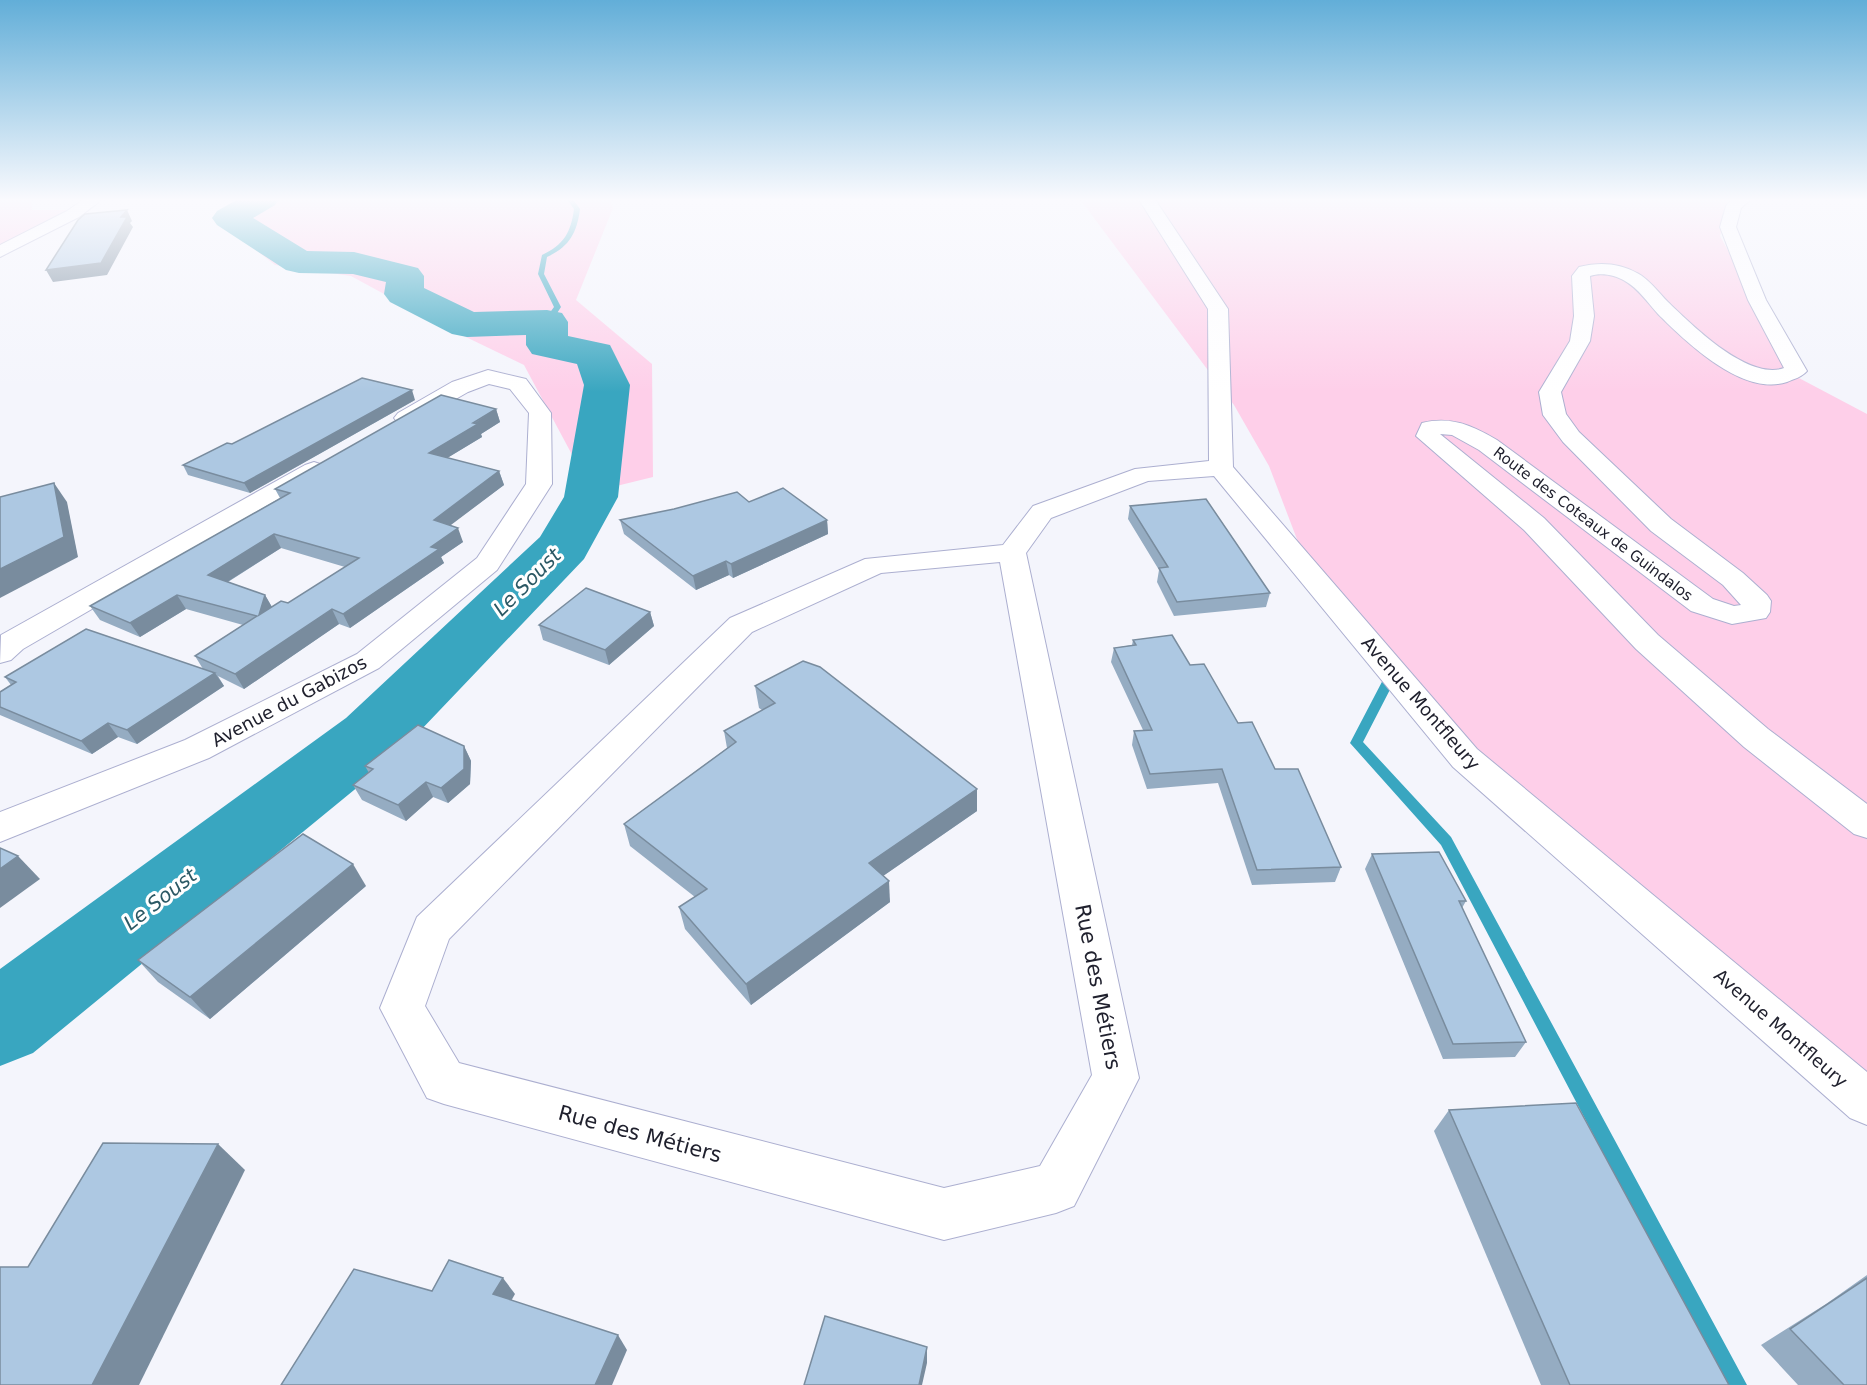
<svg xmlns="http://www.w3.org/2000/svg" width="1867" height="1385" viewBox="0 0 1867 1385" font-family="'DejaVu Sans',sans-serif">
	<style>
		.green { fill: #fecfe9 }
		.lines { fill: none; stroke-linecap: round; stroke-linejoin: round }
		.stream { fill: #39a6c0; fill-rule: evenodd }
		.river { fill: #39a6c0; fill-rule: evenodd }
		.minor-casing { stroke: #acafd0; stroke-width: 2 }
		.minor { fill: #fff; fill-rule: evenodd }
		.wall { fill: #95acc2; fill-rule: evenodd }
		.shaded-wall { fill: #798c9e }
		.building { fill: #adc8e2; stroke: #798c9e; stroke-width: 1.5; fill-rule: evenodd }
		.labels { text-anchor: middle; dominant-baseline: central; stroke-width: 6; stroke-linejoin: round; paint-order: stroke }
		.far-street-label { font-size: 15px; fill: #20212e; stroke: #fff }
		.street-label { font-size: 18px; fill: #20212e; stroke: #fff }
		.water-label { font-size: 20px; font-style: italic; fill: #2b5864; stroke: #fff }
		.near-street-label { font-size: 21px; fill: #20212e; stroke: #fff }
	</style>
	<rect width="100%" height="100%" fill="#f4f5fc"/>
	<g class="green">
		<polygon points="0,198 31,198 32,210 71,210 0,247"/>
		<polygon points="246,198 609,198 613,208 576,300 652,364 653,477 592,492 524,365 441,325 351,276 275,265 219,221 236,201"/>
		<polygon points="1079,198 1729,198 1720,236 1797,377 1867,414 1867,1083 1465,751 1313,581 1269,466 1234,405"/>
	</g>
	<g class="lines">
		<g class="stream">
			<path d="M 566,198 L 572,198 L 580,209 C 577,233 569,247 547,257 L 544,274 L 561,307 L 550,324 L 547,324 L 543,322 L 554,307 L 538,274 L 542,255 C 564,245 571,232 574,209 Z"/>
			<polygon points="1391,672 1397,676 1363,742 1451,837 1747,1385 1725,1385 1441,845 1350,743 1385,676"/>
		</g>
		<polygon class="river" points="240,198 280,198 275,205 253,218 307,251 354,252 418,268 424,276 424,288 474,312 547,310 562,313 568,322 568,336 610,345 630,385 618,497 584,559 398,754 33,1053 0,1066 0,969 346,718 540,537 564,497 584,385 577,364 532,354 526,345 526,335 467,337 452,334 390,302 384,294 386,282 353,274 299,273 286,270 217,225 212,218 217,211"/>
		<g class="minor-casing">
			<g id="minor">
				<polygon points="86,198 104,198 79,217 0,257 0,245 67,211"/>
				<path d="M 1138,198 L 1154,198 L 1228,309 L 1233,467 L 1477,749 L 1867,1072 L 1867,1125 L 1850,1118 L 1453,767 L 1214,476 L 1148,481 L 1051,518 L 1026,553 L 1139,1078 L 1074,1206 L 1056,1213 L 944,1240 L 444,1104 L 427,1098 L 380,1008 L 417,917 L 730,618 L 865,559 L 1003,545 L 1033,506 L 1135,469 L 1209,461 L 1208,309 ZM 1000,562 L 1092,1075 L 1040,1166 L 944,1188 L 459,1063 L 425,1006 L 449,939 L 752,632 L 881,573 Z"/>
				<path d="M 1734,198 L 1752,198 L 1741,208 L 1736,227 L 1766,300 L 1807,371 C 1802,377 1794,379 1787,382 C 1743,397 1686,342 1658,314 C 1648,303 1638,288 1625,281 C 1615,275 1601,272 1590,276 L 1594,316 L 1590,341 L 1561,392 L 1566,414 L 1579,432 L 1671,519 L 1743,573 L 1767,595 L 1771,601 L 1770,612 L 1766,618 L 1732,624 L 1691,611 L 1479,450 L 1452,435 L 1440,434 L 1544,518 L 1658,635 L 1768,729 L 1867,804 L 1867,838 L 1854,834 L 1744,747 L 1636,649 L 1524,530 L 1416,436 L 1422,423 C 1451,416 1471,425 1497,440 L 1713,599 L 1734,606 L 1741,605 L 1723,585 L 1651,531 L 1563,442 L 1543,415 L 1539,392 L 1570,341 L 1574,316 L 1572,276 L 1579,267 C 1599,262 1619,263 1637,273 C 1649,279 1658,292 1668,302 C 1692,325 1748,381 1784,368 L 1748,300 L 1720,227 L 1726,206 Z"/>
				<polygon points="488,370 526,379 551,413 552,484 497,570 379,668 209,758 0,842 0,812 185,740 357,654 477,558 526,484 529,413 510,389 489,384 468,392 414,423 406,425 398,423 394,418 398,413 452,382"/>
				<polygon points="314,462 323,465 327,470 323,475 23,649 11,660 0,663 1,635 305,465"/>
			</g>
		</g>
		<use href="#minor" class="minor"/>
	</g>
	<g class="wall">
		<polygon points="415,400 250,493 188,475 183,465 232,444"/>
		<path d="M 496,409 L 500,422 L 481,434 L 482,437 L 447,458 L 499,471 L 504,485 L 450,525 L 463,542 L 441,557 L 444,563 L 350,628 L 339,624 L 244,689 L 218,676 L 224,686 L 137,744 L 118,737 L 92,754 L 0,715 L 0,692 L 11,685 L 5,677 L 203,669 L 195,656 L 243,625 L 186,609 L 140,637 L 100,620 L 90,606 L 280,498 L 275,489 ZM 281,548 L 345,567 L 288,603 L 272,607 L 265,595 L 228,582 Z"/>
		<polygon points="749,502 827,520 828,534 733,578 729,575 696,590 624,534 620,520"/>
		<polygon points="1130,506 1270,593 1266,607 1174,616 1157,582 1159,570 1128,519"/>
		<polygon points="650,612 654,626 609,665 543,640 539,625"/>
		<polygon points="1133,640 1190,665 1275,769 1341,867 1335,882 1252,885 1218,783 1147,789 1132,745 1134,731 1143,730 1111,662 1114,648 1132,645"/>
		<polygon points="755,686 977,789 977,811 883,876 890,902 751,1005 685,929 679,907 695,897 630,846 624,824 727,748 724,731 762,710 759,708"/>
		<polygon points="464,746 471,761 470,784 448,803 433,797 406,821 362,800 353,785 369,773 365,766"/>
		<polygon points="1372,854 1466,901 1462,908 1526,1042 1515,1057 1443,1059 1365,869"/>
		<polygon points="366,886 210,1019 158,982 138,960"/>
		<polygon points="1449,1110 1729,1385 1541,1385 1434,1131"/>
		<polygon points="1867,1275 1867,1385 1798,1385 1761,1345 1826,1304"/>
	</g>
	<g class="shaded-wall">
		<polygon points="127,210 132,221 130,223 133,227 107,275 53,282 46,270 121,217"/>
		<polygon points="412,390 415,400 250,493 244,483"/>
		<polygon points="496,409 500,422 481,434 482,437 434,466 429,453"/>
		<polygon points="499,471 504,485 439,534 434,520"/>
		<polygon points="54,483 67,502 78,557 0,598 0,569"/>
		<polygon points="827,520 828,534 733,578 731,564"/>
		<polygon points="458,528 463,542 441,557 444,563 350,628 343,614 431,547"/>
		<polygon points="274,534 281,548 216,589 208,575"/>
		<polygon points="726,561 729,575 696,590 693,576"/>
		<polygon points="177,595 186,609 140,637 130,623"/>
		<polygon points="265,595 273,609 259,615"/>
		<polygon points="332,609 339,624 244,689 235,674"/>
		<polygon points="650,612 654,626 609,665 605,650"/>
		<polygon points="215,673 224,686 137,744 127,730"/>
		<polygon points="108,723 118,737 92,754 81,741"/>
		<polygon points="464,746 471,761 470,784 448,803 441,788"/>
		<polygon points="426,782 433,797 406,821 398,805"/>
		<polygon points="977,789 977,811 870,885 869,863"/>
		<polygon points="18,856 40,879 0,908 0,869"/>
		<polygon points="353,864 366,886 210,1019 190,997"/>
		<polygon points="889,881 890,902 751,1005 746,984"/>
		<polygon points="218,1144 245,1170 139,1385 92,1385"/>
		<polygon points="503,1278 515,1294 506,1310 493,1294"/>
		<polygon points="618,1335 627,1350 612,1385 595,1385"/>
		<polygon points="927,1347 927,1363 922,1385 919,1385"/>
	</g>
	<g class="building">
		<polygon points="127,210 121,217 127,217 101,263 46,270 78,220 85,214"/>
		<polygon points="362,378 412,390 244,483 183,465 227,443 232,444"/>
		<path d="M 441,395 L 496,409 L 473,423 L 478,424 L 429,453 L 499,471 L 434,520 L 458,528 L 431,547 L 439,549 L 343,614 L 332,609 L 235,674 L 195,656 L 257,616 L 177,595 L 130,623 L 90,606 L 290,493 L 275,489 ZM 274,534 L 359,558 L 288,603 L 281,601 L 259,615 L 265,595 L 208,575 Z"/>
		<polygon points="54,483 64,537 0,569 0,497"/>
		<polygon points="783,488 827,520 731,564 726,561 693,576 620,520 674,509 737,492 749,502"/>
		<polygon points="1206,499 1270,593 1177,602 1159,568 1168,567 1130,506"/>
		<polygon points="586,588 650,612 605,650 539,625"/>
		<polygon points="86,629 215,673 127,730 108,723 81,741 0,707 0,692 16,682 5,677"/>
		<polygon points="1172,635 1190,665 1204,664 1238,723 1252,722 1275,769 1298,769 1341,867 1257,870 1222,769 1150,774 1134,731 1152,730 1114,648 1136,645 1133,640"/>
		<polygon points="803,661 820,667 977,789 869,863 889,881 746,984 679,907 707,889 624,824 736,742 724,731 775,703 755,686"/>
		<polygon points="418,725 464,746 464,769 441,788 426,782 398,805 353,785 373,769 365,766"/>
		<polygon points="303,834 353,864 190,997 138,960"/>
		<polygon points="0,848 18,856 0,869"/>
		<polygon points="1439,852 1466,901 1459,901 1526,1042 1453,1044 1372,854"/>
		<polygon points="1576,1103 1729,1385 1570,1385 1449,1110"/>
		<polygon points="103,1143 218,1144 92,1385 0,1385 0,1267 28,1267"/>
		<polygon points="449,1260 503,1278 493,1294 618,1335 595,1385 281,1385 354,1269 432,1291"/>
		<polygon points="1867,1278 1867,1385 1844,1385 1790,1329"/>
		<polygon points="825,1316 927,1347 919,1385 804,1385"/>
	</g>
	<linearGradient id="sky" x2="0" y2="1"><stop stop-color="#62aed8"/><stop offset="0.51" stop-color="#fafafe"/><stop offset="1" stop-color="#fafafe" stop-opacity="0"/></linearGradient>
	<rect width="1867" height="392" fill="url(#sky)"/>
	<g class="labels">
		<g class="far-street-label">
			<text transform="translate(1593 524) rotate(37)">Route des Coteaux de Guindalos</text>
		</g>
		<g class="street-label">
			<text transform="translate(289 701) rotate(-28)">Avenue du Gabizos</text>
			<text transform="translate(1421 703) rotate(49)">Avenue Montfleury</text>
			<text transform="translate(1781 1028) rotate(41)">Avenue Montfleury</text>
		</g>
		<g class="water-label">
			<text transform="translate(527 582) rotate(-45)">Le Soust</text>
			<text transform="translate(160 899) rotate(-38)">Le Soust</text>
		</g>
		<g class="near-street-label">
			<text transform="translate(1098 987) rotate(79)">Rue des Métiers</text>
			<text transform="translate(640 1134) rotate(15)">Rue des Métiers</text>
		</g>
	</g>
</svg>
